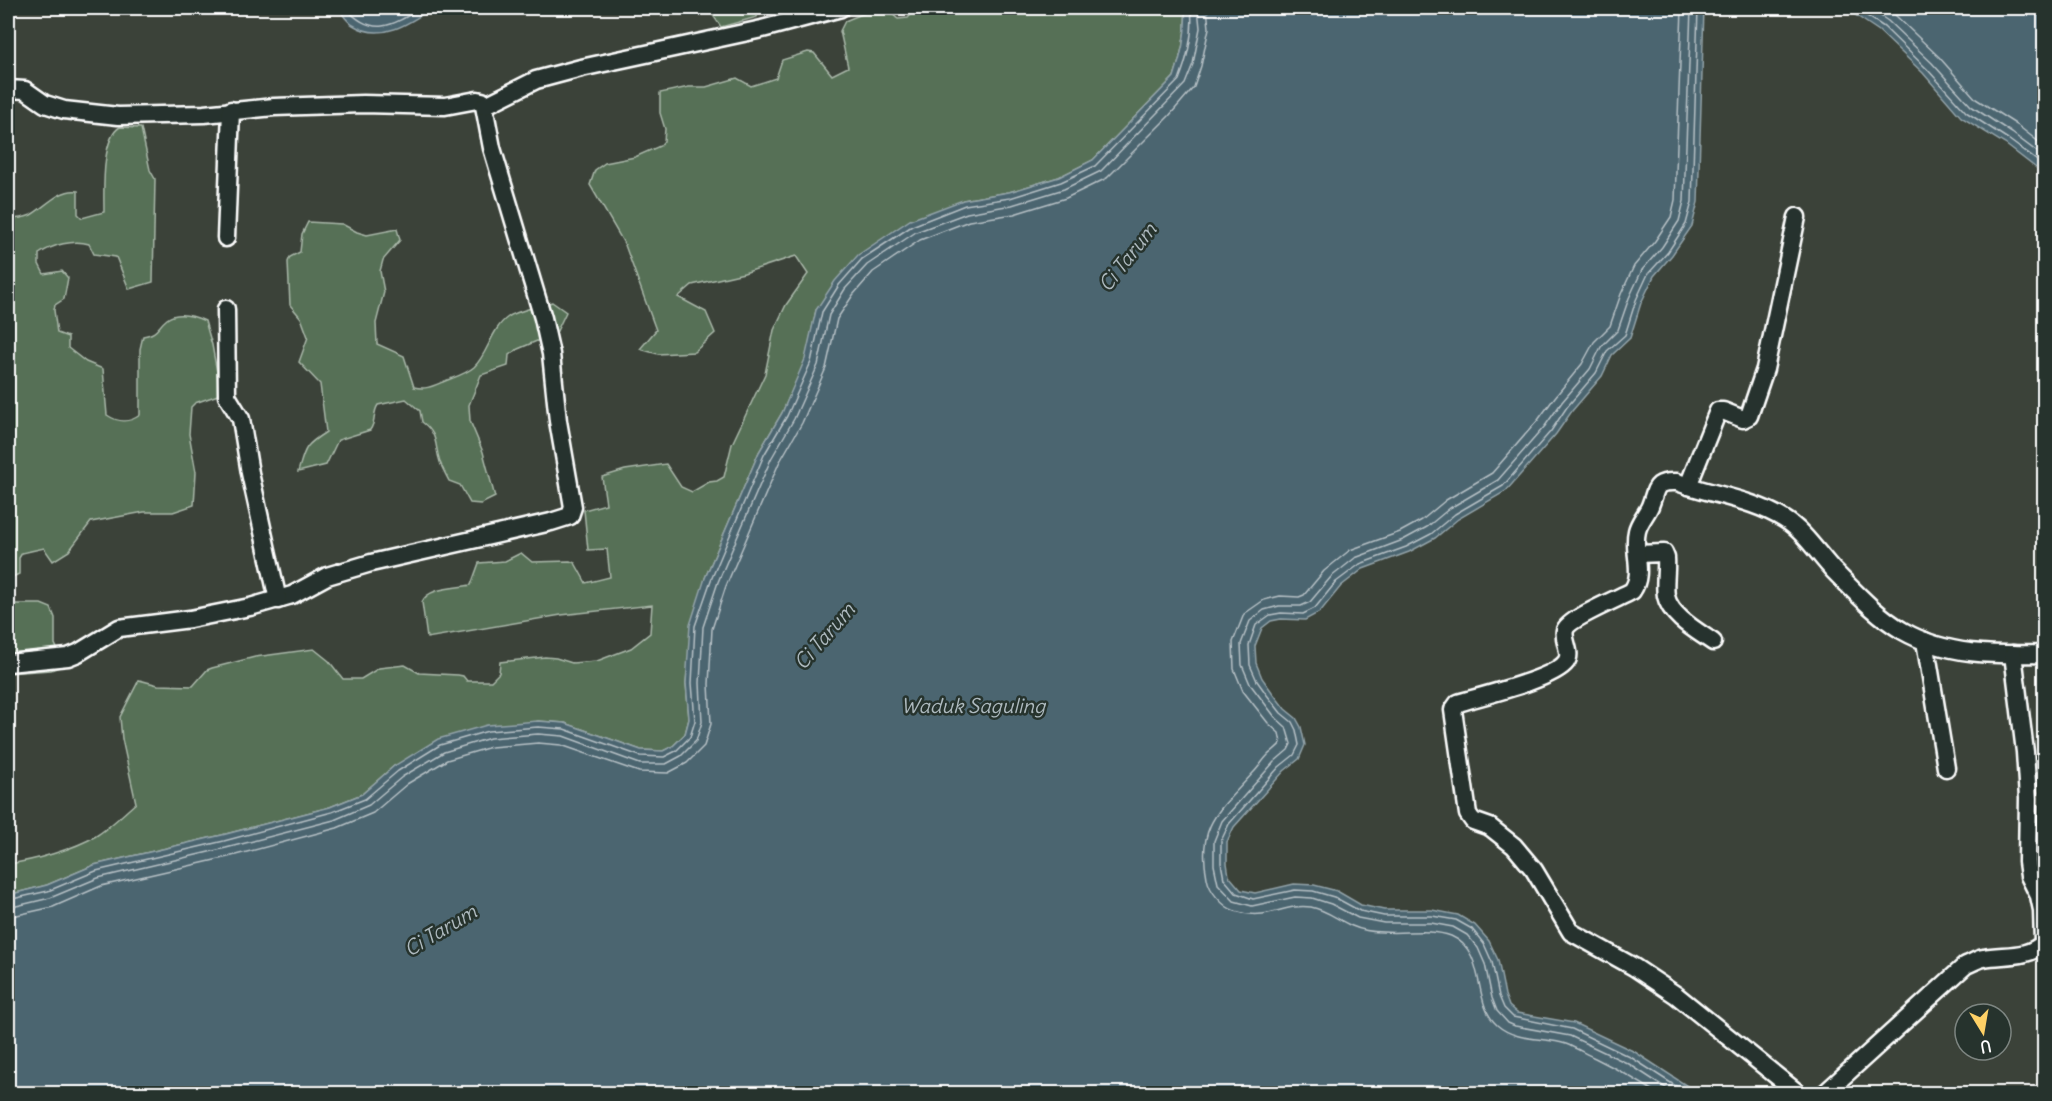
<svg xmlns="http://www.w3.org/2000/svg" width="2052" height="1101" viewBox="0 0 2052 1101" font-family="Delius,sans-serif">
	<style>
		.green { fill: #567056; stroke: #aab8aa; stroke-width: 1.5 }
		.water { fill: #4b6570; stroke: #93a3a9; stroke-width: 1.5 }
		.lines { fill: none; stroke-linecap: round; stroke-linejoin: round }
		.shore { stroke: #b7c1c6; stroke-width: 1.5 }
		.minor-casing { stroke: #fff; stroke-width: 21 }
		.minor { stroke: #26332d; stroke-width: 16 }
		.labels { text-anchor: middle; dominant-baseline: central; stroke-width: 5; stroke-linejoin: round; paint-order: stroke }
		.water-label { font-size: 20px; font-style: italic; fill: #aebabf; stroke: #26332d }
	</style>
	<rect width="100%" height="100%" fill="#3b4239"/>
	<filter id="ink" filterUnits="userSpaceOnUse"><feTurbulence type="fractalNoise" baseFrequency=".0167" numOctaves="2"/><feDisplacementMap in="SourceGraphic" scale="12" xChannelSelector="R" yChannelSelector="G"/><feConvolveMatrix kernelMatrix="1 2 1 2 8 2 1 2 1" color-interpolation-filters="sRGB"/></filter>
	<g filter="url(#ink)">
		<g class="green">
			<polygon points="708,8 759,8 757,17 721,27"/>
			<path d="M 917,8 L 1185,8 C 1187,31 1182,54 1174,77 L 1093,160 L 1059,177 L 1009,192 L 963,200 L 816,310 L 806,359 L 782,413 L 759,452 L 705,578 L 687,672 L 686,683 L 689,719 L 685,734 L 673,746 L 663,751 L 641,750 L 565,723 L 538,721 L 394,766 L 362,794 L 330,807 L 222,835 L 94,865 L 47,885 L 8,895 L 8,864 C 33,861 74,849 96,836 C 110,827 123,814 136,803 L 122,739 L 120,717 L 139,680 L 158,685 L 193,686 L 207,670 L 212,668 L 255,657 L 314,649 L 329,661 L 343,679 L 361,679 L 379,668 L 405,665 L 419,673 L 458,675 L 463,676 L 467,681 L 491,681 L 499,673 L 500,662 L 545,657 L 556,658 L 572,663 L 597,661 L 631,648 L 650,633 L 652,605 L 561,615 L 427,638 L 422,602 C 428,587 457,588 471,585 L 479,563 L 505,561 L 521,553 L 532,562 L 570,561 L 575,563 L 586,583 L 610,577 L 607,549 L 588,550 L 584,510 L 606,504 L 602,477 L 625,470 L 666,464 L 681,487 L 692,492 L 709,482 L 717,481 L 724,477 L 732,444 L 765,374 L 774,330 L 786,305 L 808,274 L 796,256 L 744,273 L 692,285 L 678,297 L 706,312 L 715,333 L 694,352 L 658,354 L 640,349 L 656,330 L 625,245 L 590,185 L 595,170 L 605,163 L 635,157 L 660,146 L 664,141 L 665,129 L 660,113 L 660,93 L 689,87 L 706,87 L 737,78 L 751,86 L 776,78 L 782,60 L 808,52 L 814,53 L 832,75 L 848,67 L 840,31 L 845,21 C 856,16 873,9 885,10 C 891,11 894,16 898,19 L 908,18 Z"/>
			<path d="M 120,127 L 141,128 L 150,170 L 155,179 L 153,282 L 129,289 L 116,257 L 94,254 L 89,244 C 74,239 52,245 39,254 L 39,264 L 44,274 L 62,271 L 68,278 L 64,299 L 55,305 L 54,310 L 57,333 L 68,337 L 68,348 L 86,362 L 103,369 L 107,415 C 119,423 129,423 140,415 L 140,349 L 143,336 C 159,333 156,328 167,319 C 178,311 194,316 205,321 L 212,345 L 221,394 L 195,403 L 191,407 L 189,434 L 196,472 L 194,505 L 173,512 L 144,512 L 91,522 L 69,551 L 53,561 L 44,548 L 22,553 L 19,558 L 19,574 L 8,579 L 8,219 C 15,219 24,218 31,215 C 45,207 60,188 78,191 L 78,214 L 82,218 L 104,212 C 104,192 101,138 120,127 Z"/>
			<path d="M 308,222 L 342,224 L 357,232 L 367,235 L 397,229 L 400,240 L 383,260 L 380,271 L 384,292 L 376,323 L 377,344 L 404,356 L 414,387 C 426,390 433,386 445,381 C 455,377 466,374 474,367 C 488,354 491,329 508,317 C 515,311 542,306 552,302 L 566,312 L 556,333 L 518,349 L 509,355 L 508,366 L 481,375 L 469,405 L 470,421 L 483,452 L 495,497 L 481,504 L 470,503 L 460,485 L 449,481 C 446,475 442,468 440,462 C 434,444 439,435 422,422 L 420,411 L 406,399 L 378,405 C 372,414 377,420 370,430 L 338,440 L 326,465 L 298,472 C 305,448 304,446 326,432 L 320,384 L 299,362 L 308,337 L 301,318 L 290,305 L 288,262 L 290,257 L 300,252 L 302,234 Z"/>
			<polygon points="8,604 41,604 51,608 55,618 55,644 65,665 51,670 8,673"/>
		</g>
		<g class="water">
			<path d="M 338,8 L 432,8 C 410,23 381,43 353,25 C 347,22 342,13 338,8 Z"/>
			<path d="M 1185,8 L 1704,8 L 1698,202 L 1692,226 L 1672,255 L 1654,276 L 1641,303 L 1630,338 L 1612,355 L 1602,376 L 1572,411 L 1556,434 L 1506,491 L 1458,519 L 1435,538 L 1409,552 L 1363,569 L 1341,586 L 1320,612 L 1305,620 L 1281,619 L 1271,621 L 1262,628 L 1255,646 L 1256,663 L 1262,678 L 1272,692 L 1285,709 L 1296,718 L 1301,727 L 1305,745 L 1299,759 L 1284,771 L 1234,827 L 1227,842 L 1227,863 L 1229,876 L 1241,890 L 1255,893 L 1294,884 L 1314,885 L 1337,891 L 1361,905 L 1384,910 L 1432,910 L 1458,915 L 1475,925 L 1489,941 L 1498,960 L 1505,995 L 1509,1006 L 1517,1013 L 1574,1023 L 1635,1052 L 1698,1093 L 8,1093 L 8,895 L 47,885 L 94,865 L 222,835 L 330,807 L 362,794 L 394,766 L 438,739 L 487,725 L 538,721 L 565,723 L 641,750 L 663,751 L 673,746 L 685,734 L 689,719 L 686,683 L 690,625 L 705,578 L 759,452 L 782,413 L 805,359 L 816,310 L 835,281 L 858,255 L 910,220 L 963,200 L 1009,192 L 1059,177 L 1093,160 L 1174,77 C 1182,54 1187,31 1185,8 Z"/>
			<polygon points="1845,8 2044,8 2044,174 2005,144 1961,117 1923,73 1879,31"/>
		</g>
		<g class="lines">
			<g class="shore">
				<path d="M 346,8 C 372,38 392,26 421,8"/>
				<polyline points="1855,8 1884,27 1927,69 1966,112 2008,139 2044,166"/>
				<polyline points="1869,8 1888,21 1932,63 1971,106 2012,133 2044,157"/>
				<polyline points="1885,8 1894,14 1939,57 1976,99 2017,125 2044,146"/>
				<path d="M 8,900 L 48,891 L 96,871 L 224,841 L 332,812 L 365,799 L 398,771 L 440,745 L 488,731 L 538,727 L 564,729 L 640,756 L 664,757 L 676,751 L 690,737 L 695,721 L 692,683 L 695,626 L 711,580 L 764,455 L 787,416 L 811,362 L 822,312 L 839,285 L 862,259 L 912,226 L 965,205 L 1010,198 L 1061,182 L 1095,166 L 1179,80 C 1188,57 1194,32 1191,8"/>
				<polyline points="8,908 50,898 98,878 226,848 334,820 369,805 402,777 444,752 490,738 538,734 563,736 640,764 666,764 681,756 696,741 702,722 700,683 703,627 718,582 771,459 794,419 818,365 829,315 845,289 867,265 916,232 967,213 1012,205 1064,189 1101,171 1185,84 1193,64 1200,28 1198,8"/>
				<polyline points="8,917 53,907 101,886 228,857 337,828 373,813 407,784 447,760 491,747 538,743 561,745 639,772 668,773 687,763 704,746 711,724 709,684 712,629 726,586 779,463 802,423 826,368 837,319 853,295 873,272 920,240 969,221 1014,214 1066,198 1107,178 1169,116 1194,87 1201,66 1209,28 1207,8"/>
				<path d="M 1658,1094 C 1637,1080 1617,1069 1595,1058 C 1586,1054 1576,1048 1566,1044 C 1544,1037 1516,1042 1497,1025 C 1471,1002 1488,952 1451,936 C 1430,928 1405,934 1383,932 C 1373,932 1361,930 1352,926 C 1338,920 1327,910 1311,907 C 1283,903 1266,922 1235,911 C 1223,907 1209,891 1207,878 C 1196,824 1221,809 1253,773 C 1259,767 1263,760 1268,755 C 1272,751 1277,748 1281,743 L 1279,733 L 1268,723 L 1243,691 L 1234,669 L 1233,642 L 1244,614 L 1264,600 L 1280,596 L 1299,597 L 1304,595 L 1324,571 L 1350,550 L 1400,532 L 1422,520 L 1446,500 L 1492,473 L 1538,420 L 1555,397 L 1582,364 L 1594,342 L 1610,326 L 1621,294 L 1634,266 L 1655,241 L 1671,217 L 1675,200 L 1682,8"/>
				<polyline points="1675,1094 1629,1064 1570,1036 1515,1026 1508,1023 1497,1011 1492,998 1485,964 1478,948 1467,935 1453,927 1431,923 1384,923 1358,918 1331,904 1312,898 1295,897 1252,906 1234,901 1218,884 1214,865 1214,841 1222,821 1274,762 1288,750 1291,744 1286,727 1275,717 1250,684 1242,665 1241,644 1250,621 1264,610 1279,606 1301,606 1310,602 1331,577 1355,558 1403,540 1427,527 1450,508 1498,480 1545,426 1562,402 1590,369 1601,347 1618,330 1629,298 1642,270 1662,247 1679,221 1684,201 1691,8"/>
				<polyline points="1688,1094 1632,1058 1572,1029 1513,1017 1504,1008 1499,996 1492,962 1484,944 1472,929 1456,920 1432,916 1384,916 1360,911 1334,897 1313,891 1295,890 1253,899 1236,893 1224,879 1221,863 1221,841 1229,824 1279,767 1294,755 1299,745 1296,730 1292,722 1281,713 1267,695 1257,681 1250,665 1249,645 1256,625 1270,615 1281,613 1303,614 1315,608 1336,582 1360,564 1406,547 1431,534 1455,514 1503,486 1551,431 1567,407 1596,373 1607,351 1625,335 1636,300 1648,274 1668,252 1686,224 1692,202 1698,8"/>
			</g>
			<g class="minor-casing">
				<g id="minor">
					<polyline points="8,89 25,90 45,104 64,110 118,116 204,114 274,107 363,104 445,106 477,100 482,101 484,106 492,148 543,318 551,354 558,421 573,507 570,516 551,522 371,563 327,576 292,595 250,607 190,619 119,628 78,653 68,657 8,663"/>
					<polyline points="484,106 536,80 581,68 762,29 841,8"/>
					<polyline points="226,238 231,110"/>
					<polyline points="226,309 227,396 241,419 250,473 278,600"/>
					<polyline points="1688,486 1718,411 1723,411 1743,419 1749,416 1765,369 1797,217"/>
					<path d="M 1637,554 L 1664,553 L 1666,558 C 1667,570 1664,584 1666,596 C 1670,616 1697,631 1713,642"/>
					<polyline points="1925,641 1946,768"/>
					<path d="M 1799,1094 L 1676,995 L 1634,967 L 1571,932 L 1534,870 L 1514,846 L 1490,827 L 1473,821 L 1468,814 L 1453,710 L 1458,703 C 1481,696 1554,679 1566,662 C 1573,653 1562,640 1565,630 C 1568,619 1619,598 1632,591 C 1645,573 1632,551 1637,531 C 1639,522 1646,515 1650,506 C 1657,489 1653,481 1677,482 C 1712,495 1752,499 1784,519 C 1804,531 1818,554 1834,571 C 1855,592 1877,616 1903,631 C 1947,656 1996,655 2044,654"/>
					<path d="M 1824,1094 L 1966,965 C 1972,963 1977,959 1984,958 C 2003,954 2028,959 2043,943 L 2042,910 L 2039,896 L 2029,876 L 2027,862 L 2028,798 L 2025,752 L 2013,654"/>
				</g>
			</g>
			<use href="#minor" class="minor"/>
		</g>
	</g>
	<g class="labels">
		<g class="water-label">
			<text transform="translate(1127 257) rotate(-52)">Ci Tarum</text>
			<text transform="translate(824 636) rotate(-49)">Ci Tarum</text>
			<text x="973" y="705">Waduk Saguling</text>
			<text transform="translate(440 930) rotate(-31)">Ci Tarum</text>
		</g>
	</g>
	<rect width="2052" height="1101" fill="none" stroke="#26332d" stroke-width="30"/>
	<rect x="15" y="15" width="2022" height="1071" fill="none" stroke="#fff" stroke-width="2" filter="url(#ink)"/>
	<g transform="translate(1983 1032) rotate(169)"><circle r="28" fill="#26332d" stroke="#7d8581" stroke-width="1.5"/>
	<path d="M0-4.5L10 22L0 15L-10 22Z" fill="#ffd166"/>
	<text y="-9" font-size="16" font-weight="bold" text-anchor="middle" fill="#ffffff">U</text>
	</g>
</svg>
